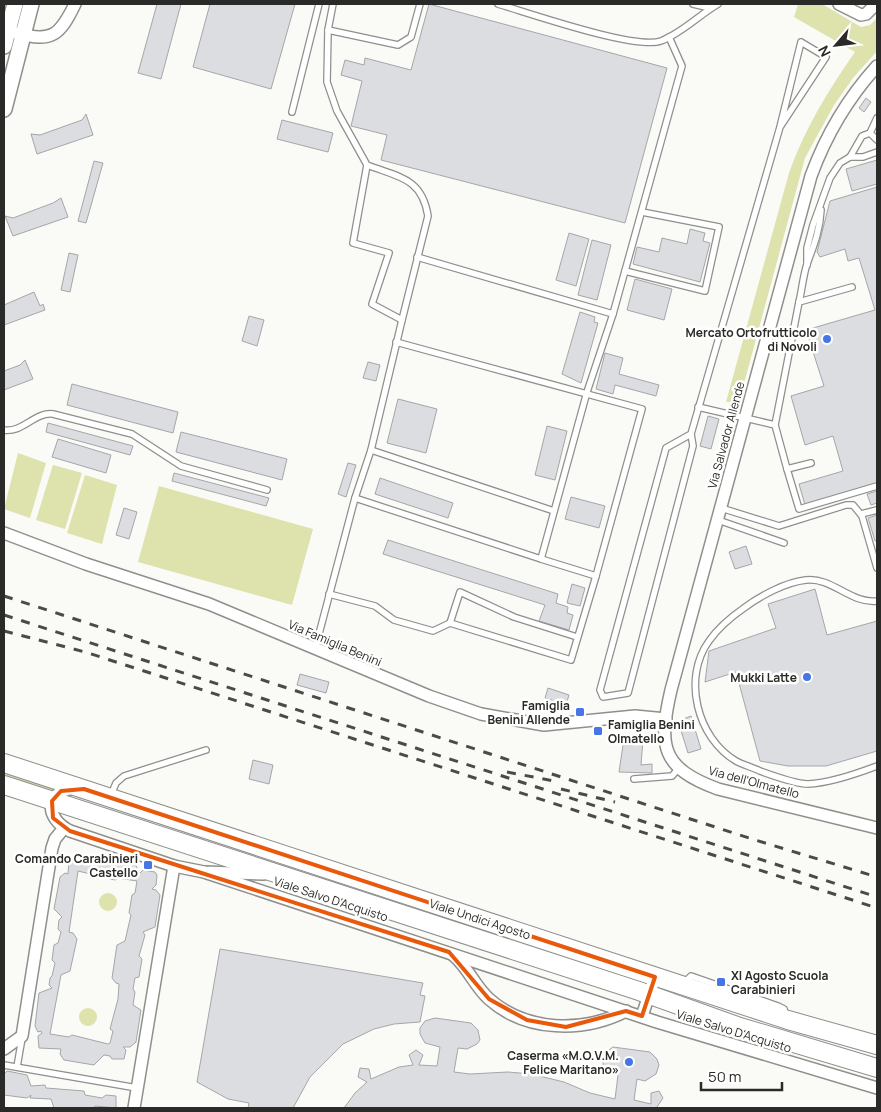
<svg xmlns="http://www.w3.org/2000/svg" width="881" height="1112" viewBox="0 0 881 1112" font-family="Manrope,sans-serif">
	<style>
		.green { fill: #dee2ad }
		.building { fill: #dbdde0; stroke: #a5a6a9; fill-rule: evenodd }
		.lines { fill: none; stroke-linecap: round; stroke-linejoin: round }
		.service-casing { stroke: #8f8f8c; stroke-width: 8 }
		.minor-casing { stroke: #8f8f8c; stroke-width: 14 }
		.secondary-casing { stroke: #8f8f8c; stroke-width: 18 }
		.primary-casing { stroke: #8f8f8c; stroke-width: 20 }
		.service { stroke: #fff; stroke-width: 5.5 }
		.minor { stroke: #fff; stroke-width: 11 }
		.secondary { stroke: #fff; stroke-width: 15 }
		.primary { stroke: #fff; stroke-width: 18 }
		.rail { stroke: #4a4a49; stroke-width: 3; stroke-dasharray: 9 9; stroke-linecap: butt }
		.marked { fill: none; stroke: #e8590c; stroke-width: 4; stroke-linejoin: round }
		.poi-dot { fill: #4774e6; stroke: #fffffe; stroke-width: 2 }
		.labels { text-anchor: middle; dominant-baseline: central; stroke-width: 5; stroke-linejoin: round; paint-order: stroke }
		.poi-label { font-size: 12px; font-weight: bold; fill: #2a2a29; stroke: #fffffe; text-anchor: end }
		.street-label { font-size: 12px; fill: #2a2a29; stroke: #fffffe }
	</style>
	<rect width="100%" height="100%" fill="#fafaf6"/>
	<g class="green">
		<path d="M 798,4 L 822,4 L 861,27 L 870,25 L 877,18 L 877,51 L 853,78 L 834,105 L 805,158 L 739,402 L 726,402 L 789,173 C 805,128 828,91 855,52 L 794,17 Z"/>
		<polygon points="18,453 46,463 30,518 4,509"/>
		<polygon points="53,465 82,473 65,529 36,520"/>
		<polygon points="85,475 117,485 102,544 67,533"/>
		<polygon points="159,486 313,529 292,605 138,562"/>
		<polygon points="4,770 56,789 45,791 4,777"/>
		<circle cx="108" cy="902" r="9"/>
		<circle cx="88" cy="1017" r="9"/>
	</g>
	<g class="building">
		<polygon points="157,4 181,4 161,79 138,73"/>
		<polygon points="210,4 295,4 271,89 193,67"/>
		<polygon points="429,4 667,68 625,223 381,160 387,135 351,126 362,81 341,75 345,60 364,65 365,58 411,70"/>
		<polygon points="866,98 871,102 864,112 859,108"/>
		<polygon points="86,114 93,135 37,154 31,134 40,135 82,120"/>
		<polygon points="282,120 333,133 328,152 277,139"/>
		<polygon points="877,160 877,184 852,191 846,169"/>
		<polygon points="94,161 103,163 86,223 78,221"/>
		<polygon points="877,187 877,484 805,505 799,484 843,471 833,436 805,445 791,396 824,386 806,330 875,310 859,258 848,261 845,249 820,257 817,252 830,201"/>
		<polygon points="61,198 68,217 13,236 5,216 13,218 53,203"/>
		<polygon points="690,229 705,233 703,241 710,243 700,282 633,264 637,247 659,252 662,238 687,244"/>
		<polygon points="569,233 589,239 576,286 556,280"/>
		<polygon points="592,240 611,245 597,300 578,295"/>
		<polygon points="69,253 78,255 70,292 61,290"/>
		<polygon points="635,279 672,289 664,320 627,310"/>
		<polygon points="34,292 40,306 43,304 45,310 4,325 4,305"/>
		<polygon points="580,312 595,317 594,322 598,323 581,383 562,374"/>
		<polygon points="249,316 264,320 257,346 242,341"/>
		<polygon points="605,353 623,358 619,374 659,385 656,396 615,385 613,394 596,389"/>
		<polygon points="25,360 33,379 4,390 4,371 20,365"/>
		<polygon points="368,362 380,365 376,381 363,378"/>
		<polygon points="72,384 178,412 173,433 67,405"/>
		<polygon points="398,399 437,409 426,453 387,443"/>
		<polygon points="708,416 719,419 711,449 700,446"/>
		<polygon points="48,423 133,446 130,455 46,432"/>
		<polygon points="547,426 567,431 555,480 535,475"/>
		<polygon points="181,432 287,459 282,480 176,452"/>
		<polygon points="58,439 111,455 106,473 52,457"/>
		<polygon points="348,463 356,465 346,497 338,494"/>
		<polygon points="174,473 269,498 266,506 172,481"/>
		<polygon points="380,478 453,503 448,518 375,494"/>
		<polygon points="877,491 877,503 871,505 867,494"/>
		<polygon points="571,497 605,506 599,528 565,519"/>
		<polygon points="124,508 137,512 129,539 116,535"/>
		<polygon points="877,515 877,541 875,541 868,518"/>
		<polygon points="388,540 558,594 556,603 568,607 567,613 573,615 569,630 539,621 545,605 383,554"/>
		<polygon points="746,546 752,564 735,569 729,552"/>
		<polygon points="572,584 585,588 580,606 567,603"/>
		<polygon points="815,589 827,635 877,621 877,751 826,766 788,766 760,761 736,672 705,682 709,651 776,628 768,604"/>
		<polygon points="300,674 329,682 326,693 297,685"/>
		<polygon points="548,688 569,695 566,705 545,698"/>
		<polygon points="691,716 701,749 688,753 678,721"/>
		<polygon points="633,738 643,739 641,765 652,764 652,773 619,772 623,745 633,745"/>
		<polygon points="253,760 273,765 269,784 249,779"/>
		<path d="M 97,855 L 132,861 L 137,867 L 136,872 L 140,873 L 143,870 L 155,872 L 157,875 L 156,885 L 152,889 L 156,890 L 160,895 L 155,927 L 143,932 L 145,935 L 139,956 L 142,959 L 139,977 L 135,978 L 133,989 L 135,992 L 133,1005 L 141,1010 L 136,1042 L 130,1047 L 123,1047 L 126,1050 L 124,1059 L 112,1059 L 110,1056 L 104,1055 L 94,1065 L 64,1060 L 60,1054 L 61,1049 L 39,1048 L 38,1036 L 42,1033 L 41,1031 L 38,1032 L 35,1026 L 39,993 L 52,988 L 49,985 L 50,978 L 52,976 L 55,963 L 52,960 L 54,945 L 58,943 L 61,932 L 58,929 L 59,920 L 62,917 L 54,909 L 60,877 L 65,873 L 68,874 L 69,861 L 72,859 L 83,860 L 85,864 L 90,864 ZM 78,871 L 115,880 L 118,878 L 137,881 L 135,893 L 132,895 L 129,913 L 131,915 L 125,941 L 117,945 L 112,978 L 116,983 L 119,984 L 118,999 L 110,1029 L 113,1031 L 110,1043 L 108,1044 L 72,1035 L 69,1037 L 50,1034 L 61,975 L 70,971 L 77,939 L 73,933 L 69,932 Z"/>
		<polygon points="220,949 423,983 420,995 425,996 420,1022 394,1024 374,1029 343,1044 310,1077 293,1108 248,1108 249,1103 228,1099 197,1082"/>
		<polygon points="435,1018 471,1023 478,1030 480,1040 477,1044 467,1049 458,1048 454,1072 470,1074 508,1072 531,1074 564,1082 590,1093 615,1099 618,1075 607,1073 603,1068 603,1054 613,1047 650,1052 657,1059 659,1065 656,1074 645,1081 637,1079 634,1100 651,1104 651,1093 659,1091 663,1098 657,1107 660,1108 344,1108 355,1093 367,1082 358,1077 360,1068 369,1069 371,1079 399,1067 413,1065 409,1055 416,1050 423,1055 419,1065 437,1066 440,1047 425,1043 420,1034 420,1028 425,1021"/>
		<polygon points="7,1071 27,1075 31,1086 45,1085 46,1088 84,1091 85,1095 102,1098 106,1095 116,1096 116,1108 95,1106 93,1108 54,1108 51,1099 30,1098 31,1095 27,1098 4,1095 4,1074"/>
	</g>
	<g class="lines">
		<g class="service-casing">
			<g id="service">
				<path d="M 333,4 L 328,30 L 327,82 L 337,111 L 367,165 L 353,243 L 389,253 L 372,304 L 402,320 L 428,216 C 422,178 399,177 367,165"/>
				<path d="M 498,4 C 529,13 635,50 661,41 C 682,33 699,15 718,4"/>
				<polyline points="693,4 710,8"/>
				<polyline points="328,30 398,45 411,37 420,4"/>
				<polyline points="292,112 319,4"/>
				<polyline points="870,133 877,118"/>
				<polyline points="850,157 863,157 877,152"/>
				<polyline points="417,257 613,314"/>
				<polyline points="807,265 807,248 813,225 830,178 840,163 850,157 862,136 870,133 877,140"/>
				<polyline points="625,271 705,291 719,227 642,212"/>
				<path d="M 799,302 C 802,290 803,276 807,264 C 814,245 820,230 821,210"/>
				<polyline points="396,342 642,409 596,576"/>
				<polyline points="698,407 775,425 787,469"/>
				<polyline points="775,425 799,302 852,287"/>
				<path d="M 4,430 C 23,433 34,412 53,414 L 132,434 L 181,466 L 267,490"/>
				<polyline points="691,434 666,448 600,690 603,697 628,693 693,446 691,434 780,127 801,42 826,57 780,127"/>
				<polyline points="371,450 554,511"/>
				<polyline points="811,463 787,469 799,509 877,486"/>
				<polyline points="355,498 541,559 587,392 613,314 682,66 669,37"/>
				<polyline points="721,508 779,526 846,505 853,505 862,516 877,568"/>
				<polyline points="861,514 877,510"/>
				<polyline points="718,520 784,543"/>
				<polyline points="541,559 596,576 571,660 450,623 460,592 514,617 577,637"/>
				<polyline points="329,594 375,606 394,620 433,631 450,623"/>
				<path d="M 877,601 C 851,604 832,577 806,580 C 786,582 760,596 744,608 C 731,617 718,628 709,641 C 682,678 697,738 736,761 C 743,765 752,767 760,771 C 771,775 796,784 808,784 C 830,783 856,774 877,766"/>
				<polyline points="315,649 355,498 371,450 402,320"/>
				<polyline points="634,779 672,776 679,768"/>
				<polyline points="111,795 116,783 124,776 206,750"/>
				<polyline points="684,983 691,976 778,1006 784,1009 786,1016"/>
				<polyline points="4,1065 137,1088"/>
				<polyline points="17,1067 22,1038"/>
			</g>
		</g>
		<g class="minor-casing">
			<g id="minor">
				<polyline points="839,4 861,15 866,14 876,4"/>
				<path d="M 17,33 C 52,43 60,35 75,4"/>
				<path d="M 877,66 C 848,98 826,135 811,176 L 671,690 C 658,746 661,768 718,789 L 877,828"/>
				<polyline points="4,533 86,564 209,604 429,696 481,714 544,725 635,716 666,719"/>
				<path d="M 77,788 C 44,790 44,818 70,831 L 174,866 L 204,872 L 264,874"/>
				<polyline points="204,872 657,1022 877,1088"/>
				<path d="M 453,955 C 468,967 475,987 489,999 C 526,1032 583,1033 626,1011"/>
				<polyline points="642,1016 655,977"/>
				<polyline points="4,1049 22,1036 52,848 55,839 64,828"/>
				<polyline points="134,1108 174,866"/>
			</g>
		</g>
		<g class="secondary-casing">
			<g id="secondary">
				<polyline points="4,46 15,4"/>
				<polyline points="4,109 31,4"/>
			</g>
		</g>
		<g class="primary-casing">
			<g id="primary">
				<polyline points="4,763 788,1020 877,1045"/>
				<polyline points="4,785 639,991 737,1026 877,1068"/>
			</g>
		</g>
		<use href="#service" class="service"/>
		<use href="#minor" class="minor"/>
		<use href="#secondary" class="secondary"/>
		<use href="#primary" class="primary"/>
		<g class="rail">
			<polyline points="4,596 752,839 877,877"/>
			<polyline points="4,615 877,897"/>
			<polyline points="4,631 85,652 144,671 877,908"/>
			<polyline points="507,772 554,781"/>
			<polyline points="561,789 615,802"/>
		</g>
	</g>
	<path class="marked" d="M 84,789 L 655,977 L 642,1016 L 626,1011 L 566,1027 L 527,1020 L 489,999 L 449,952 L 70,831 L 53,818 L 52,801 L 61,791 Z"/>
	<g class="poi-dot">
		<circle cx="827" cy="339" r="5"/>
		<circle cx="807" cy="677" r="5"/>
		<rect x="575" y="707" width="10" height="10" rx="2.5"/>
		<rect x="593" y="726" width="10" height="10" rx="2.5"/>
		<rect x="143" y="860" width="10" height="10" rx="2.5"/>
		<rect x="716" y="977" width="10" height="10" rx="2.5"/>
		<circle cx="629" cy="1062" r="5"/>
	</g>
	<g class="labels">
		<g class="poi-label">
			<text x="817" y="332">Mercato Ortofrutticolo<tspan x="817" dy="14">di Novoli</tspan></text>
			<text x="797" y="677">Mukki Latte</text>
			<text x="570" y="705">Famiglia<tspan x="570" dy="14">Benini Allende</tspan></text>
			<text x="608" y="724" text-anchor="start">Famiglia Benini<tspan x="608" dy="14">Olmatello</tspan></text>
			<text x="138" y="858">Comando Carabinieri<tspan x="138" dy="14">Castello</tspan></text>
			<text x="731" y="975" text-anchor="start">XI Agosto Scuola<tspan x="731" dy="14">Carabinieri</tspan></text>
			<text x="619" y="1055">Caserma «M.O.V.M.<tspan x="619" dy="14">Felice Maritano»</tspan></text>
		</g>
		<g class="street-label">
			<text transform="translate(726 435) rotate(-75)">Via Salvador Allende</text>
			<text transform="translate(335 643) rotate(23)">Via Famiglia Benini</text>
			<text transform="translate(754 782) rotate(15)">Via dell'Olmatello</text>
			<text transform="translate(331 899) rotate(18)">Viale Salvo D'Acquisto</text>
			<text transform="translate(480 919) rotate(18)">Viale Undici Agosto</text>
			<text transform="translate(734 1031) rotate(17)">Viale Salvo D'Acquisto</text>
		</g>
	</g>
	<rect width="881" height="1112" fill="none" stroke="#2a2a29" stroke-width="10"/>
	<g transform="translate(836 45) rotate(242)" stroke="#fffffe" stroke-width="4" paint-order="stroke">
	<path d="M0-4L9 19L0 12L-9 19Z" fill="#2a2a29"/>
	<text y="-8" font-size="14" font-weight="bold" text-anchor="middle" fill="#2a2a29">N</text>
	</g>
	<path d="M701 1082v8h81v-8" fill="none" stroke="#2a2a29" stroke-width="2.5"/>
	<text x="708" y="1082" font-size="15" fill="#2a2a29" stroke="#fffffe" stroke-width="4" paint-order="stroke">50 m</text>
</svg>
